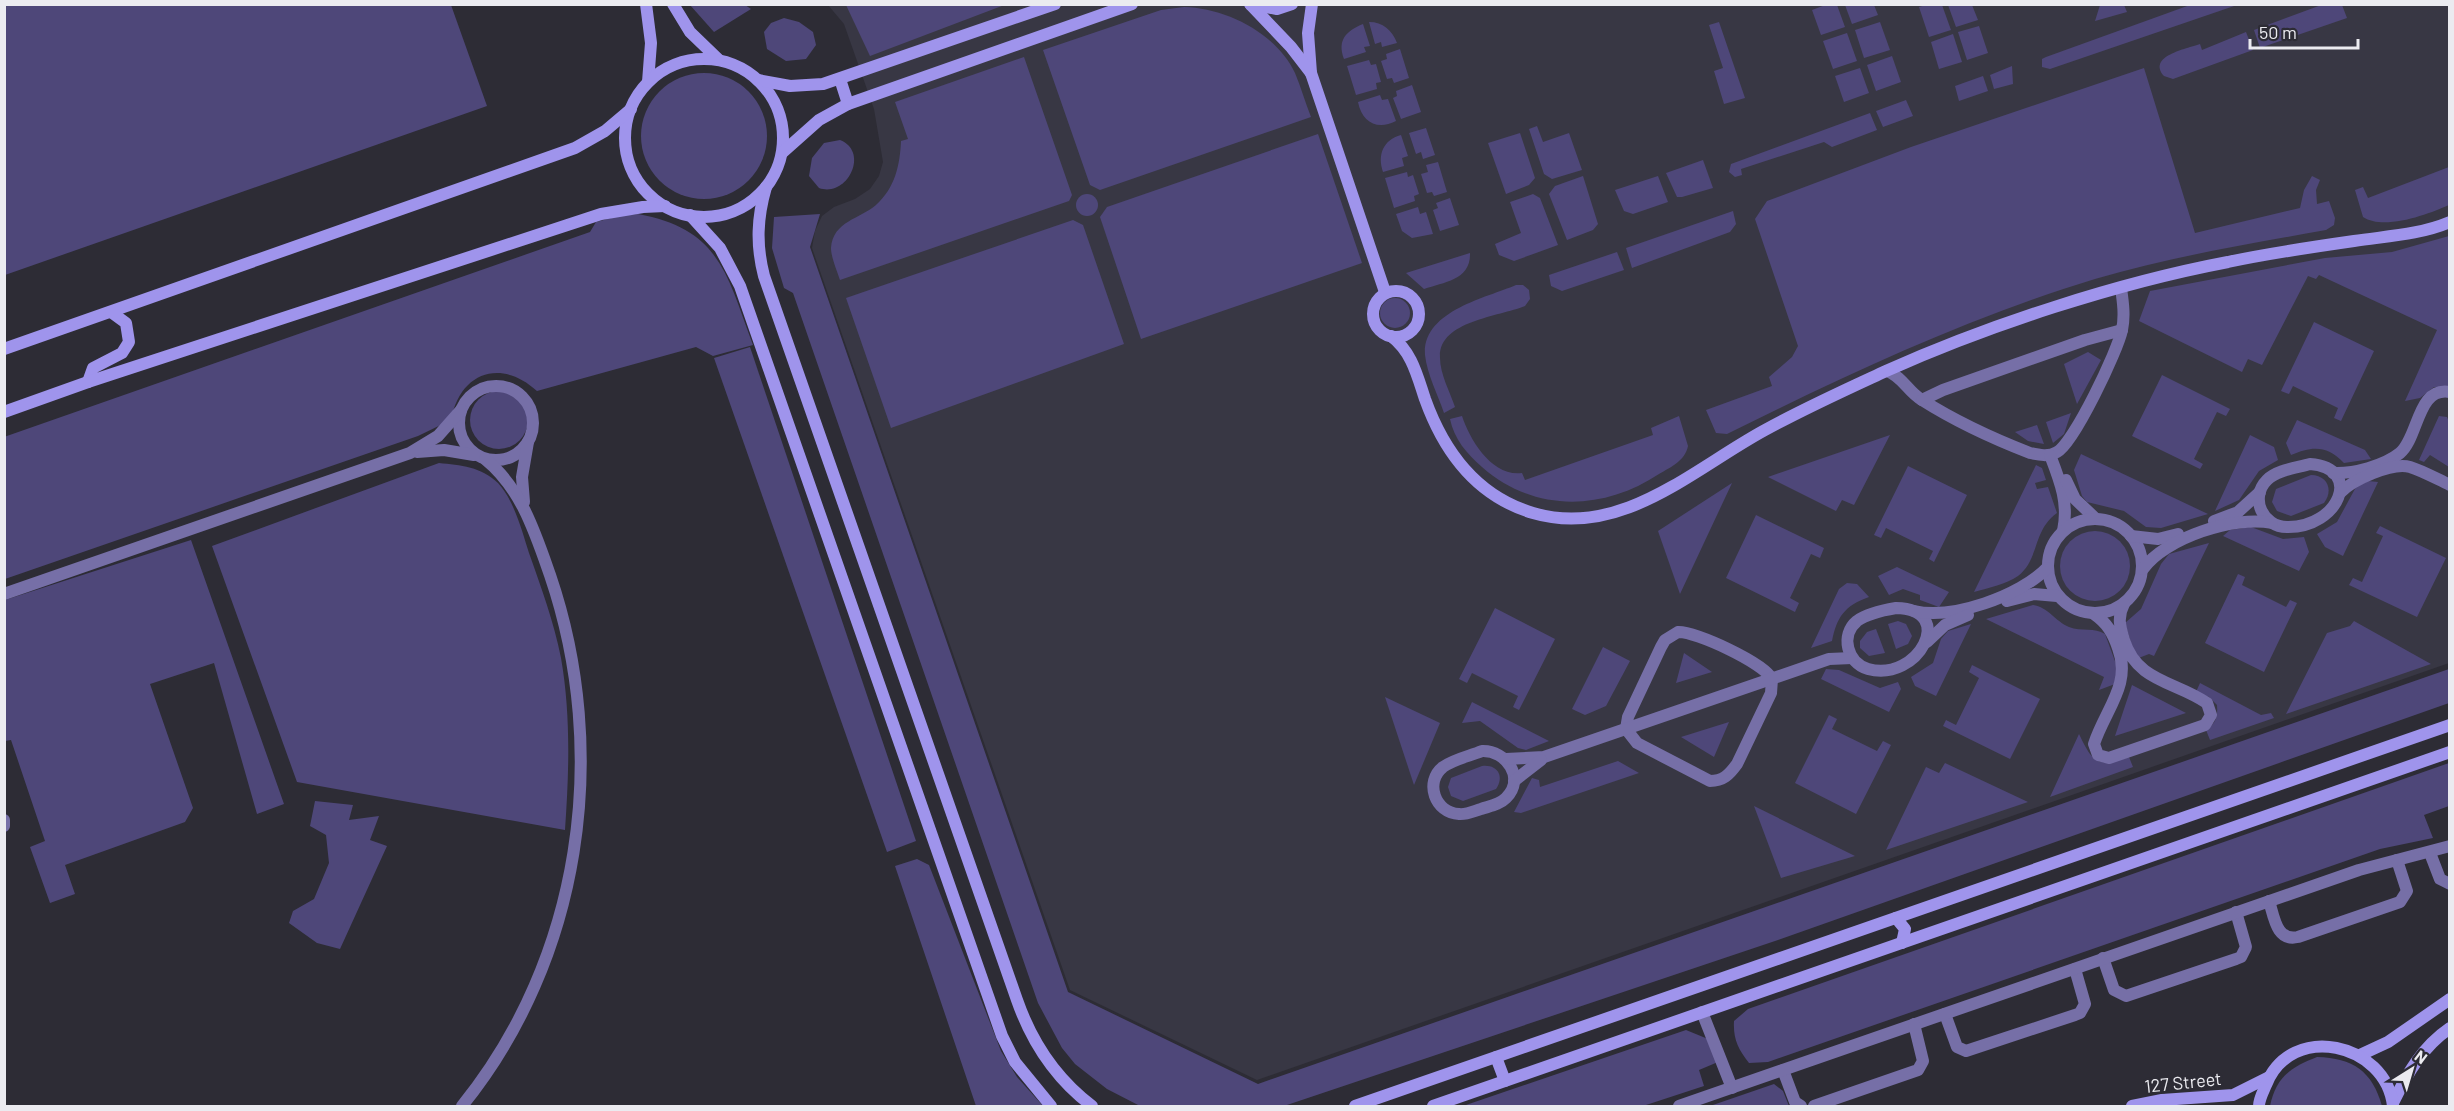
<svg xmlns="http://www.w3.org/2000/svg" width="2454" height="1111" viewBox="0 0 2454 1111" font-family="Barlow,sans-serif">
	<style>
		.built { fill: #383744 }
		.green { fill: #4e4779 }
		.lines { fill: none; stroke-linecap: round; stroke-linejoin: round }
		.street { stroke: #766fa7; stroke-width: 12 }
		.secondary { stroke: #9f94ec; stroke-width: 12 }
		.labels { text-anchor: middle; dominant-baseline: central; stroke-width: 4.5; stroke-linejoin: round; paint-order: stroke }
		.street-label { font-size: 18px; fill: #ebebf0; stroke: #2d2c35 }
	</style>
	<rect width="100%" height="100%" fill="#2d2c35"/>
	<polygon class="built" points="828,5 2449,5 2449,663 1257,1080 1070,990 812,248 815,231 822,216 834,207 855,199 870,189 879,176 883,162 874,109 844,24"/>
	<g class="green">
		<polygon points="1007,4 870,56 846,5 846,4"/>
		<polygon points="1828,4 1837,5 1845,27 1821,35 1812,10"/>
		<polygon points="1929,4 1942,5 1951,30 1929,37 1919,7"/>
		<polygon points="2324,4 2342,5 2347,18 2260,48 2254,30"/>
		<polygon points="4,5 451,5 487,106 5,275"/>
		<polygon points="690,5 745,5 751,9 714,32"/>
		<polygon points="1845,5 1874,5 1878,15 1852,24"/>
		<polygon points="1948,5 1972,5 1978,20 1956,27"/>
		<polygon points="2100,5 2124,5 2127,12 2095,21"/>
		<polygon points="2190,5 2237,5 2050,69 2042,67 2042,59 2046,57"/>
		<path d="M 1184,7 C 1226,8 1276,33 1295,73 C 1301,87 1305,102 1311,117 L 1100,190 L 1090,185 L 1043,50 L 1161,10 Z"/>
		<polygon points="784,18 799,22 813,32 816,45 806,59 786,61 767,49 764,32 771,23"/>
		<path d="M 1369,22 C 1383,22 1392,30 1397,43 L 1382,47 L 1381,42 L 1375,44 Z"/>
		<polygon points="1719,22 1745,98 1724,104 1714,71 1723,68 1709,25"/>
		<polygon points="1880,22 1890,50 1864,58 1855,30"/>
		<path d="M 1363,24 L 1370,46 L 1364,47 L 1366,52 L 1344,59 C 1337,40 1346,31 1363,24 Z"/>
		<polygon points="1979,26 1988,53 1967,60 1958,32"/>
		<path d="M 2246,32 L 2253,50 L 2173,79 L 2164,76 C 2147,56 2186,49 2200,44 L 2202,50 Z"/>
		<polygon points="1847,33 1857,61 1833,69 1823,41"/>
		<polygon points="1953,34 1962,62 1939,69 1931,42"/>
		<polygon points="1400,49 1409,78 1394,83 1392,78 1387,79 1381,61 1387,59 1386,54"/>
		<polygon points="1892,56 1901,82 1876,91 1867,65"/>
		<path d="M 1024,57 L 1072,195 L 1069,201 L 840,280 C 837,271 831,257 831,248 C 833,221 860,219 876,205 C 895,188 900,165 901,141 L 908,139 L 895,102 Z"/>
		<polygon points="1369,60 1371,65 1376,64 1381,82 1376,83 1377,89 1356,95 1347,66"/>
		<polygon points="2012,66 2013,84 1994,89 1990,75"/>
		<polygon points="1860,68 1869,93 1844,102 1835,76"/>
		<path d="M 2144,68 L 2195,233 L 2300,208 L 2304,190 L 2312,176 L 2320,180 L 2316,190 L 2317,204 L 2329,201 L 2335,218 L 2334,225 L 2326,230 C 2248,244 2170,257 2095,279 C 1967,318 1846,375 1727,434 L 1716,433 L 1706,410 L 1772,386 L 1769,377 L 1792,357 L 1798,346 L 1755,219 L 1767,201 L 1911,147 Z"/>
		<circle cx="704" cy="136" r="63"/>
		<polygon points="1983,76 1988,91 1959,101 1955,86"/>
		<polygon points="1412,85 1421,112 1401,119 1393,98 1397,96 1396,91"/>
		<path d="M 1380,95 L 1382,100 L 1388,99 L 1396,121 C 1377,131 1362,122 1358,102 Z"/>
		<polygon points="1906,100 1913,116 1883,127 1876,111"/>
		<polygon points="1870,113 1877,130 1832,147 1824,142 1741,169 1742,175 1735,177 1729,172 1731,164"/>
		<polygon points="1537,126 1543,142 1569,133 1582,170 1552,179 1544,174 1529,129"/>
		<polygon points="1426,128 1435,155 1423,159 1421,152 1416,154 1409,133"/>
		<polygon points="1520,133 1535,178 1529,185 1506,194 1488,143"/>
		<polygon points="1318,134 1362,263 1141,339 1100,217 1107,207"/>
		<path d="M 1401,135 L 1408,156 L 1402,158 L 1404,166 L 1383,172 C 1377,155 1383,140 1401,135 Z"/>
		<path d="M 840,140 C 870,152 847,198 819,188 L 809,176 L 812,158 L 824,143 Z"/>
		<polygon points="1703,160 1713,188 1682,197 1677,197 1666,173"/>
		<polygon points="1438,162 1447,192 1434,196 1432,192 1427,193 1421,174 1428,172 1426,165"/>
		<path d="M 2449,167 L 2449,205 C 2429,214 2384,231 2363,217 L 2355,190 L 2363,187 L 2368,198 Z"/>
		<polygon points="1407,172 1408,177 1413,175 1419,194 1414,196 1415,201 1394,208 1385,178"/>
		<polygon points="1583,176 1598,224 1593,230 1567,240 1549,194 1555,186"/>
		<polygon points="1658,176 1668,202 1633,214 1624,211 1615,190"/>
		<polygon points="1533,194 1540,198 1558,245 1514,261 1499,255 1495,244 1521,233 1510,202"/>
		<circle cx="1087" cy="205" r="11"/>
		<polygon points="1450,198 1459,225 1440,231 1433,210 1438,208 1436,203"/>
		<polygon points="1418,207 1420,214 1426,212 1433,234 1412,238 1402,231 1396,214"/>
		<polygon points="1733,211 1736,224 1730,232 1632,268 1626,248"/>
		<path d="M 638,214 C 721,229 727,276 753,345 L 713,356 L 696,347 L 537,391 C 501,358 460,372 451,420 L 418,436 L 5,579 L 4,437 L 590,232 L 596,222 L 619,216 Z"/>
		<polygon points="820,214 810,247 1068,992 1258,1084 2449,669 2449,703 1778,940 1284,1106 1140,1106 1107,1089 1075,1064 1062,1048 1038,1003 793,293 784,288 772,248 774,217"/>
		<polygon points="1073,220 1083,225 1124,344 891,428 846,298"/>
		<polygon points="2449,236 2449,387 2434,387 2420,398 2405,401 2437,330 2319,275 2316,279 2308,276 2262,365 2248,359 2242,372 2139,321 2150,291 2325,258 2392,252"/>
		<polygon points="1617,252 1624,270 1562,291 1551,286 1549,275"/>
		<path d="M 1470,253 C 1471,280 1444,282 1424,289 L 1406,273 Z"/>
		<path d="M 1516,285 L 1523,285 L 1529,290 L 1530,299 L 1525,306 C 1498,317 1438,321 1440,358 C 1440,374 1450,392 1455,407 L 1444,413 C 1438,395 1427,374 1425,355 C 1422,311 1486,298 1516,285 Z"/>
		<circle cx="1395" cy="313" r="15"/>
		<polygon points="2314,322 2374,351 2341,421 2334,418 2338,408 2293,386 2289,394 2281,391"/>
		<polygon points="750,347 916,841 887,852 714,358"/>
		<polygon points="2088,352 2101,360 2077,404 2064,364"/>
		<polygon points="2162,375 2230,409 2226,416 2217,412 2194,459 2203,464 2200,469 2132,436"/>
		<circle cx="499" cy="420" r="29"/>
		<polygon points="2071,413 2064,434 2053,443 2046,422"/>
		<path d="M 1462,416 C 1470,440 1492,477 1522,473 L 1525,480 L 1653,435 L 1651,428 L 1679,416 L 1688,446 C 1685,461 1671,467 1659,474 C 1603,511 1534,513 1482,467 C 1467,454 1454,439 1450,419 Z"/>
		<polygon points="2439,416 2447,417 2450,424 2449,467 2430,455 2424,462 2419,460"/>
		<path d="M 2297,420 L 2365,450 L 2371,459 L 2344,463 C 2327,445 2312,446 2291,455 L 2286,443 Z"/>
		<polygon points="2037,425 2044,444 2028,441 2015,432"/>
		<polygon points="1890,435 1854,505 1842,500 1836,511 1768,477"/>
		<polygon points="2250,435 2274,447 2278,460 2259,471 2239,500 2215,511"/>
		<polygon points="2081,454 2208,514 2161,528 2146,527 2124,511 2087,502 2082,496 2074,470"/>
		<path d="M 439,463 C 460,465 482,467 498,483 C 514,500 522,531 529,553 C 541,587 554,622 561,658 C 571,715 569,773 565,830 L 297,782 L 212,546 Z"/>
		<path d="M 2036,465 L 2042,468 L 2046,480 L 2035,483 L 2037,489 L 2048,487 L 2057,513 C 2032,531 2040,559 2018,576 C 2007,584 1988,588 1974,592 Z"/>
		<polygon points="1908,466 1967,495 1934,562 1929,559 1933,551 1886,528 1881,538 1874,535"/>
		<path d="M 2311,475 C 2327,475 2334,490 2324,503 L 2291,516 L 2277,511 L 2272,502 L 2276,489 Z"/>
		<polygon points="2368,481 2378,482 2343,556 2325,547 2317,534 2337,522 2356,487"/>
		<polygon points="1732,483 1680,594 1658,531"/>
		<polygon points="1756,515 1824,548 1820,558 1811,554 1790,598 1799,603 1795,612 1726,578"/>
		<polygon points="2380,526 2446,558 2417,617 2349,585 2353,578 2362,582 2383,536 2376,533"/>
		<polygon points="2251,527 2283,539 2304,537 2309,552 2299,571 2223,536 2230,530"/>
		<circle cx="2095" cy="566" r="35"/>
		<polygon points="191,540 284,804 257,814 214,663 150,684 193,808 185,822 65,865 75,894 50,903 30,847 45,841 11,740 5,741 5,600"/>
		<polygon points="2209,543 2154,656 2149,654 2136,659 2125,623 2141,609 2161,564 2169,554"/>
		<polygon points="1897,567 1949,592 1939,607 1920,600 1920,595 1903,589 1889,595 1878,576"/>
		<polygon points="2238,574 2245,577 2242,585 2286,607 2290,600 2297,603 2264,672 2205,643"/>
		<path d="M 1847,583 L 1857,584 L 1869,597 C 1844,606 1837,617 1832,641 L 1811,648 L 1839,589 Z"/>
		<path d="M 2033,605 C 2048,607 2055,621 2069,627 C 2081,632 2095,627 2105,634 L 2119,672 L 2115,684 L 2099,690 L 2104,677 L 1986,619 Z"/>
		<polygon points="1495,608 1555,639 1519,710 1513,707 1518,696 1472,673 1467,683 1459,679"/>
		<polygon points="1898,621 1906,624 1912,636 1908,644 1896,649 1888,624"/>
		<polygon points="2354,621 2431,664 2286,714 2327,633 2350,626"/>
		<polygon points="1971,624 1936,696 1915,686 1911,677 1933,663 1941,639 1948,631"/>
		<polygon points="1876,629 1885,653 1869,656 1860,648 1860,641 1867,632"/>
		<polygon points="1603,647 1630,661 1606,706 1585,715 1572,709"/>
		<polygon points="1684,653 1712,672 1676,683"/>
		<polygon points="1972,665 2040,699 2010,759 1943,726 1946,720 1956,725 1979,678 1969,672"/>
		<polygon points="1826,669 1839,670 1880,688 1898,682 1901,689 1889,712 1821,679"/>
		<path d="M 2200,683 L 2261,715 L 2271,713 L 2274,718 L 2210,740 L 2206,730 C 2216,723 2218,717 2217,705 L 2209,697 L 2196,692 Z"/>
		<polygon points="2132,685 2186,713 2115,736"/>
		<polygon points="1385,697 1440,723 1414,785"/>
		<polygon points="1472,702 1549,741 1526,750 1518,748 1480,721 1462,723"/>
		<polygon points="1829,715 1837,719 1832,729 1877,751 1883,741 1891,745 1856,814 1795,783"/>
		<polygon points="1729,722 1714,757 1681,737"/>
		<path d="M 2079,734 C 2093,763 2097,768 2129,757 L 2133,767 L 2050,797 Z"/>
		<polygon points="1618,761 1639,773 1521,813 1514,812 1532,778 1539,780 1540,787"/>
		<polygon points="1945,763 2028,802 1886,850 1926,767 1939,773"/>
		<path d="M 2449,763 L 2449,806 L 2424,815 L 2433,838 L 2380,849 L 1768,1062 L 1749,1063 C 1738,1049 1733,1039 1734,1021 L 1748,1009 Z"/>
		<path d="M 1482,766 C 1497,764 1505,776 1496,789 L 1463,801 L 1451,796 L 1448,787 L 1451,778 Z"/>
		<polygon points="315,801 353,805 349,820 379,816 370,840 387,846 340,949 317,943 289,923 293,911 314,899 329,863 326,835 310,826"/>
		<polygon points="1754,806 1855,856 1781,878"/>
		<polygon points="917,859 929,865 1001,1051 1017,1077 1043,1106 976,1106 895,866"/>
		<polygon points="1686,1030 1708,1039 1718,1062 1699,1070 1704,1086 1643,1106 1463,1106"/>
		<path d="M 2317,1057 C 2353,1058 2372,1071 2382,1106 L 2270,1106 C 2276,1077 2291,1067 2317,1057 Z"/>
		<polygon points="1774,1084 1783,1091 1789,1106 1710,1106"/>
	</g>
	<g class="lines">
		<g class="street">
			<path d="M 1887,371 C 1903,377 1908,392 1922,400 C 1955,421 1994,439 2030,453 C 2039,455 2049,457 2057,452 C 2074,443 2118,350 2122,330 C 2125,316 2123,302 2121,288"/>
			<circle cx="496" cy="423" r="37"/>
			<polyline points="1922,400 1943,390 2085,340 2122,330"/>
			<polyline points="417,452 444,450 474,455"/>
			<path d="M 2050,455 C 2060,481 2069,503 2063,531"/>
			<path d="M 2310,464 C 2364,468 2339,528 2287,527 C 2263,527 2249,498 2267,480 C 2277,470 2296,468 2310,464 Z"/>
			<path d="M 2333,473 C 2353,474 2384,466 2400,453 C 2419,437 2417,386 2450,392"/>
			<polyline points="2066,480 2075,499 2096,519"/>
			<path d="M 2340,493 C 2352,480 2392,462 2410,467 C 2423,471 2437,479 2450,485"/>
			<polyline points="524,502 522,477 528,442"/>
			<circle cx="2095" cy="566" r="47"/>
			<polyline points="2214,521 2238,512 2260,492"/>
			<polyline points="2131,536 2158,539 2178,534"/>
			<path d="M 2143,569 C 2165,538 2235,515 2272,523"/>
			<polyline points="4,594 410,453 438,436 461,410"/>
			<polyline points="2007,601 2034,594 2057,596"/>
			<path d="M 1896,608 C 1958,609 1918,683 1868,669 C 1847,663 1840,635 1857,621 C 1868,613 1884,610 1896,608 Z"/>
			<path d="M 1914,611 C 1952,620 2020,596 2047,568"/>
			<path d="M 2094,614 C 2107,623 2113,633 2118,648 C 2132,684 2105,710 2094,744 L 2098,755 L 2109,758 L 2205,725 L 2211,715 L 2207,703 C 2175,681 2137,682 2124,640 C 2120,627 2117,617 2124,604"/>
			<path d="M 1678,632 C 1695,631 1764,663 1772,679 L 1771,693 L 1737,764 C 1729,775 1723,781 1710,781 L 1637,743 L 1626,729 L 1628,717 L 1661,647 L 1665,640 Z"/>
			<polyline points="1927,642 1945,625 1968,615"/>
			<path d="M 1482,751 C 1506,750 1526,778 1506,798 C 1499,805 1490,806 1481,809 C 1474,811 1466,815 1459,814 C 1435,813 1424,782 1443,767 C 1454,759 1470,756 1482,751 Z"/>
			<polyline points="1506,759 1544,757 1829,659 1852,658"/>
			<polyline points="1514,781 1541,760"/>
			<polyline points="4,820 4,826"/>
			<polyline points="2430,853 2440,879 2450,884"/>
			<path d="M 2269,901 C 2274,916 2276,942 2298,937 L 2400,902 L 2407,891 L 2397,860"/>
			<polyline points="2103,958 2114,990 2126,996 2236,959 2241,957 2246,947 2236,912"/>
			<polyline points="1702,1012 1732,1088"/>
			<polyline points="1945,1014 1957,1047 1966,1051 2075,1015 2080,1013 2085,1004 2075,969"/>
			<polyline points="1783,1070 1795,1102 1801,1106"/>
			<path d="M 462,1106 C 581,959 611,754 550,575 C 535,532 521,488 485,459"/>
			<polyline points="1679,1106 2359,870 2450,846"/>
			<polyline points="1814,1106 1918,1070 1923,1061 1914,1024"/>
		</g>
		<g class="secondary">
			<polyline points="646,4 651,43 648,82"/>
			<polyline points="673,4 690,32 719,60"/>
			<polyline points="1250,4 1277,9 1292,4"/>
			<polyline points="1312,4 1308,33 1311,73 1385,292"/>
			<polyline points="1251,5 1291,47 1311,73"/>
			<circle cx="704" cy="138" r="79"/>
			<polyline points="840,79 848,104"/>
			<polyline points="758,80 790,86 823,84 1055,4"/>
			<polyline points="783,152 819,120 848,104 1132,4"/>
			<path d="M 766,187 C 757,218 756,245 764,276 L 1017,1000 C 1032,1043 1055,1078 1092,1106"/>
			<polyline points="690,215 720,248 740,286 1002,1036 1015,1062 1051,1106"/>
			<circle cx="1396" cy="314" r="23"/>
			<path d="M 1391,336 C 1412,352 1417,375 1425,399 C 1444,452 1476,496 1533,513 C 1621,539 1693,469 1765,430 C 1805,408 1845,390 1886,371 C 1989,325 2117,283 2228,262 C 2270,253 2312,247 2354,241 C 2387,236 2419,235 2450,222"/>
			<polyline points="4,349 575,148 605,131 631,109"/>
			<polyline points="88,382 93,368 122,353 129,342 126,323 111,312"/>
			<polyline points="4,412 88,382 601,214 643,207 665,206"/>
			<polyline points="1896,918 1905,929 1902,943"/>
			<polyline points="2360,1055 2388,1042 2450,999"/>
			<polyline points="1496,1057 1505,1081"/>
			<path d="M 2393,1103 C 2407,1074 2422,1047 2450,1028"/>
			<polyline points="1355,1106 2450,725"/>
			<polyline points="1433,1106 2450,752"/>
			<polyline points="2132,1106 2162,1100 2233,1095 2269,1077"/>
			<path d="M 2259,1106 C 2259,1099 2263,1092 2266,1085 C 2291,1021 2386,1043 2393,1106"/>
		</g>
	</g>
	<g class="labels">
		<g class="street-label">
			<text transform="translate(2183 1082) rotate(-6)">127 Street</text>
		</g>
	</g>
	<rect width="2454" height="1111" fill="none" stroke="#ebebf0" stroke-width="12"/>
	<g transform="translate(2412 1069) rotate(37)" stroke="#2d2c35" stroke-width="4.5" paint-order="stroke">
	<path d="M0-4.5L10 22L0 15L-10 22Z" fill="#ebebf0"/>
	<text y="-9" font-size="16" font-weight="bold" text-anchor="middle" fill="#ebebf0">N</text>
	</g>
	<path d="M2250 39v9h108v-9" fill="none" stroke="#ebebf0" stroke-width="3"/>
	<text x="2259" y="39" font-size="18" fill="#ebebf0" stroke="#2d2c35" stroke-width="4.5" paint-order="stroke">50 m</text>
</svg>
